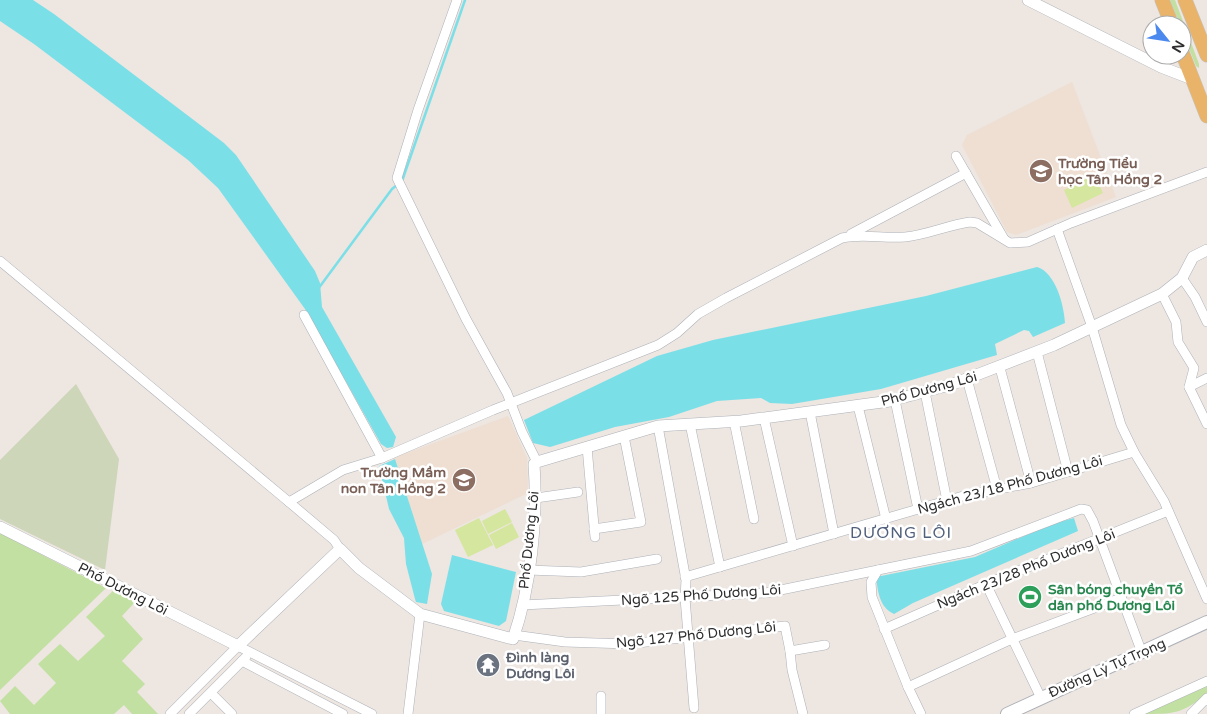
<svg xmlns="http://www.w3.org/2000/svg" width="1207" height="714" viewBox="0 0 1207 714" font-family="'Varela Round',sans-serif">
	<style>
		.education { fill: #eedfd2 }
		.green { fill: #c2e0a1 }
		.cemetery { fill: #cdd6b9 }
		.pitch { fill: #d5e69e }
		.water { fill: #7bdfe8 }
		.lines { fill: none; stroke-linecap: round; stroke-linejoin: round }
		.stream { stroke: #7bdfe8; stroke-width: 2.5 }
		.minor-casing { stroke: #adb1b8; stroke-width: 10 }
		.tertiary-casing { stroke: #adb1b8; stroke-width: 12 }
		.secondary-casing { stroke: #adb1b8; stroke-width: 14 }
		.primary-casing { stroke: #c4c4c4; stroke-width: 15 }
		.minor { stroke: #fff; stroke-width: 9 }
		.tertiary { stroke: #fff; stroke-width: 11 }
		.secondary { stroke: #fff; stroke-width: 12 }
		.primary { stroke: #e9b46a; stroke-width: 14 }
		.labels { text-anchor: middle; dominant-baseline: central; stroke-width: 5; stroke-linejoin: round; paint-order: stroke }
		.education-label { font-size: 14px; font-weight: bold; fill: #785e54; stroke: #fff; text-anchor: start }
		.street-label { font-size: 14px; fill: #2d2d2d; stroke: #fff }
		.leisure-label { font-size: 14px; font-weight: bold; fill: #27864d; stroke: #fff; text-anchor: start }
		.worship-label { font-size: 14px; font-weight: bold; fill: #5b616d; stroke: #fff; text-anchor: start }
		.quarter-label { font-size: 16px; letter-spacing: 1px; fill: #50607c; stroke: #fff }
	</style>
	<rect width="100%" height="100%" fill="#ede6e1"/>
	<g class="education">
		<polygon points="1072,82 1116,197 1016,235 1007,232 962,145 967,135"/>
		<polygon points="508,416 527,458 528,493 422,544 393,458"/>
	</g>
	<g class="green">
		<polygon points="1170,0 1175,0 1199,64 1199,68 1196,66 1182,31 1182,25 1180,25"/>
		<polygon points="0,533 106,588 0,690"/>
		<polygon points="116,588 136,601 122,616 143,639 122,661 145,684 137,692 158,714 132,714 124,705 114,714 10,714 0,701 15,686 34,705 56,683 38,664 60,644 78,661 105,636 86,617"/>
		<path d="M 1207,685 L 1207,694 C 1181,714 1175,714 1140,714 Z"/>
	</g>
	<polygon class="cemetery" points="76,384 119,459 105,570 0,519 0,460"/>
	<g class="pitch">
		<polygon points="1094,175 1103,193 1072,208 1064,190"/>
		<polygon points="505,509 512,522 488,534 482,521"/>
		<polygon points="479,518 493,545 468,557 455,530"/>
		<polygon points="512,523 519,537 496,549 489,535"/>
	</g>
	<g class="water">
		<polygon points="0,0 33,0 54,14 224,143 236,155 315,271 320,283 322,307 396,437 393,447 387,448 381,444 305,309 218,188 188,160 34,44 0,21"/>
		<path d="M 1037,267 C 1055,272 1064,304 1065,323 L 1033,337 L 1029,331 L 1024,330 L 995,344 L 997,355 L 881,389 L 792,404 L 770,403 L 761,398 L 717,401 L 669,417 L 615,427 L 550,447 L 533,443 L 524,420 L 657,356 L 713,340 L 926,296 Z"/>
		<polygon points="395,459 432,574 427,604 416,602 415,599 406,564 404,538 389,509 379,466"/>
		<path d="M 1074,518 L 1078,531 L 913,603 L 894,614 C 879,607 878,591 876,577 L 975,557 L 1052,524 Z"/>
		<polygon points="452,555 516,572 506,621 499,626 444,611 441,604"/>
	</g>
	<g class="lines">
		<polyline class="stream" points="318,289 392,189 402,181 465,0"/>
		<g class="minor-casing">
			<g id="minor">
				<polyline points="457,0 418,110 397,178 466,319 507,393 522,432 537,462"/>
				<polyline points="956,156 1004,239"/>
				<polyline points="1057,229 1092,327 1121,425 1134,452 1164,501 1207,599"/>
				<polyline points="851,234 966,173"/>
				<polyline points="0,261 289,502 334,540 340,549"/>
				<polyline points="1182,278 1195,297 1207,322"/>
				<polyline points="1162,294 1176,322 1178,342 1194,368 1189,387 1207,424"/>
				<polyline points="304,315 382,458"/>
				<polyline points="1037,352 1068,472"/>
				<polyline points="1000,368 1031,483"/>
				<polyline points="967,379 997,489"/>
				<polyline points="1189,387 1207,378"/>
				<polyline points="925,392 947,501"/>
				<polyline points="895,400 918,509"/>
				<polyline points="858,406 886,519"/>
				<polyline points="810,412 834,534"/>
				<polyline points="764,418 793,546"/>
				<polyline points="734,421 754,519"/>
				<polyline points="690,424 720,567"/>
				<polyline points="658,426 686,580 685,598 694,708"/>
				<polyline points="587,447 595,537"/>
				<polyline points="536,498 578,492"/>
				<path d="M 289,502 L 343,470 L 382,458 L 493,410 L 658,345 L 677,333 L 698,314 L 726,298 L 842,238 C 864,233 883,239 905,237 C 927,235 948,225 970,222 L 977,223 L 1010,243 L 1028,242 L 1071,223 L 1207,172"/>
				<polyline points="594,529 641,522 624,436"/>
				<polyline points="528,570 581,572 657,559"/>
				<polyline points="685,577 963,496 1031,483 1134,452"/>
				<polyline points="986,584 1041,698"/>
				<polyline points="522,605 766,593 878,570"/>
				<polyline points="884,629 986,584 1168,511"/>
				<polyline points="514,635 565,642 629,644 785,626 790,651 825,645"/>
				<polyline points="790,651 792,670 803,714"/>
				<polyline points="242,661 343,714"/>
				<polyline points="908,687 872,597 871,582 878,570 971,551 1081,509 1087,510 1093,521 1142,653"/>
				<polyline points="211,693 232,714"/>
				<polyline points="601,696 601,714"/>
				<polyline points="170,714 238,646 372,714"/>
				<polyline points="189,714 246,657"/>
				<polyline points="408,714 420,614"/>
				<polyline points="921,714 908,687 1012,639 1121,598"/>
				<polyline points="1134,714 1207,681"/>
				<polyline points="1191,714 1207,698"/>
			</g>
		</g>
		<g class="tertiary-casing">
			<g id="tertiary">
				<polyline points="1028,0 1161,67 1192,79"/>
				<path d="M 0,527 L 238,646 L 340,549 L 359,568 L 420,614 L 513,639 C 531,587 538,518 534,464 L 537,462 L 658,426 L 741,421 L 890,401 L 953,384 L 1054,345 L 1162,294 L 1182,278 L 1193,257 L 1207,250"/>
			</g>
		</g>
		<g class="secondary-casing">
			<polyline id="secondary" points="1007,714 1207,622"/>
		</g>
		<g class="primary-casing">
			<g id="primary">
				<polyline points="1162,0 1172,25"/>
				<polyline points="1185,0 1207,55"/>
				<polyline points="1182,52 1207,116"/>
			</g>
		</g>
		<use href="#minor" class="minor"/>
		<use href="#tertiary" class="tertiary"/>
		<use href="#secondary" class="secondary"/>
		<use href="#primary" class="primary"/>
	</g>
	<defs>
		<g id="school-disc" transform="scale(1.25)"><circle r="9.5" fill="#8d6e63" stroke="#fff"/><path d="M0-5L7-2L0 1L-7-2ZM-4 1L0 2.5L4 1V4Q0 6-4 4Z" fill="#fff"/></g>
		<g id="stadium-disc" transform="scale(1.25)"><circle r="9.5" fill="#2e9e5b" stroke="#fff"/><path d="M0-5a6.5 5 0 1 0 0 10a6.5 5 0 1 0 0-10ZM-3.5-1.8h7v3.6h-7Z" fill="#fff"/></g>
		<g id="temple-disc" transform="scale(1.25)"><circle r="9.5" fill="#6b7280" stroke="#fff"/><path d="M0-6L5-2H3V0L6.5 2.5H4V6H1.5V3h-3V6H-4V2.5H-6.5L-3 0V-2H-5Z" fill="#fff"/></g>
	</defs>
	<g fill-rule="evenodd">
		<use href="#school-disc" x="1041" y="171"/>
		<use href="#school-disc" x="464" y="480"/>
		<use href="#stadium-disc" x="1030" y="597"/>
		<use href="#temple-disc" x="488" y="665"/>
	</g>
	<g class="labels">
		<g class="education-label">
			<text x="1058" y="163">Trường Tiểu<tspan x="1058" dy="16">học Tân Hồng 2</tspan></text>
			<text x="446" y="472" text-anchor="end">Trường Mầm<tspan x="446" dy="16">non Tân Hồng 2</tspan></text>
		</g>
		<g class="street-label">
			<text transform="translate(929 389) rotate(-15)">Phố Dương Lôi</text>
			<text transform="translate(1010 485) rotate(-15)">Ngách 23/18 Phố Dương Lôi</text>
			<text transform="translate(529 540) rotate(-84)">Phố Dương Lôi</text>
			<text transform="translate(1026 569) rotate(-22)">Ngách 23/28 Phố Dương Lôi</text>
			<text transform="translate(123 589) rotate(27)">Phố Dương Lôi</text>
			<text transform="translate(701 595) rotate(-4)">Ngõ 125 Phố Dương Lôi</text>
			<text transform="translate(696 635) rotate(-6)">Ngõ 127 Phố Dương Lôi</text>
			<text transform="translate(1107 668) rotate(-24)">Đường Lý Tự Trọng</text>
		</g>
		<g class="leisure-label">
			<text x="1048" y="589">Sân bóng chuyền Tổ<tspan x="1048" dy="16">dân phố Dương Lôi</tspan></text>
		</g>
		<g class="worship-label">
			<text x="506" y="657">Đình làng<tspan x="506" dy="16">Dương Lôi</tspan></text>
		</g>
		<g class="quarter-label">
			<text x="901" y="533">DƯƠNG LÔI</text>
		</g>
	</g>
	<g transform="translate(1167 40) rotate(120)"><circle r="24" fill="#ffffff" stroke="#ababab"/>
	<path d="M0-4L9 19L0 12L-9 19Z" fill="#4c89ef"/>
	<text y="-8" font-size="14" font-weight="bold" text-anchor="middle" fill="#2d2d2d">N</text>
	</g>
</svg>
